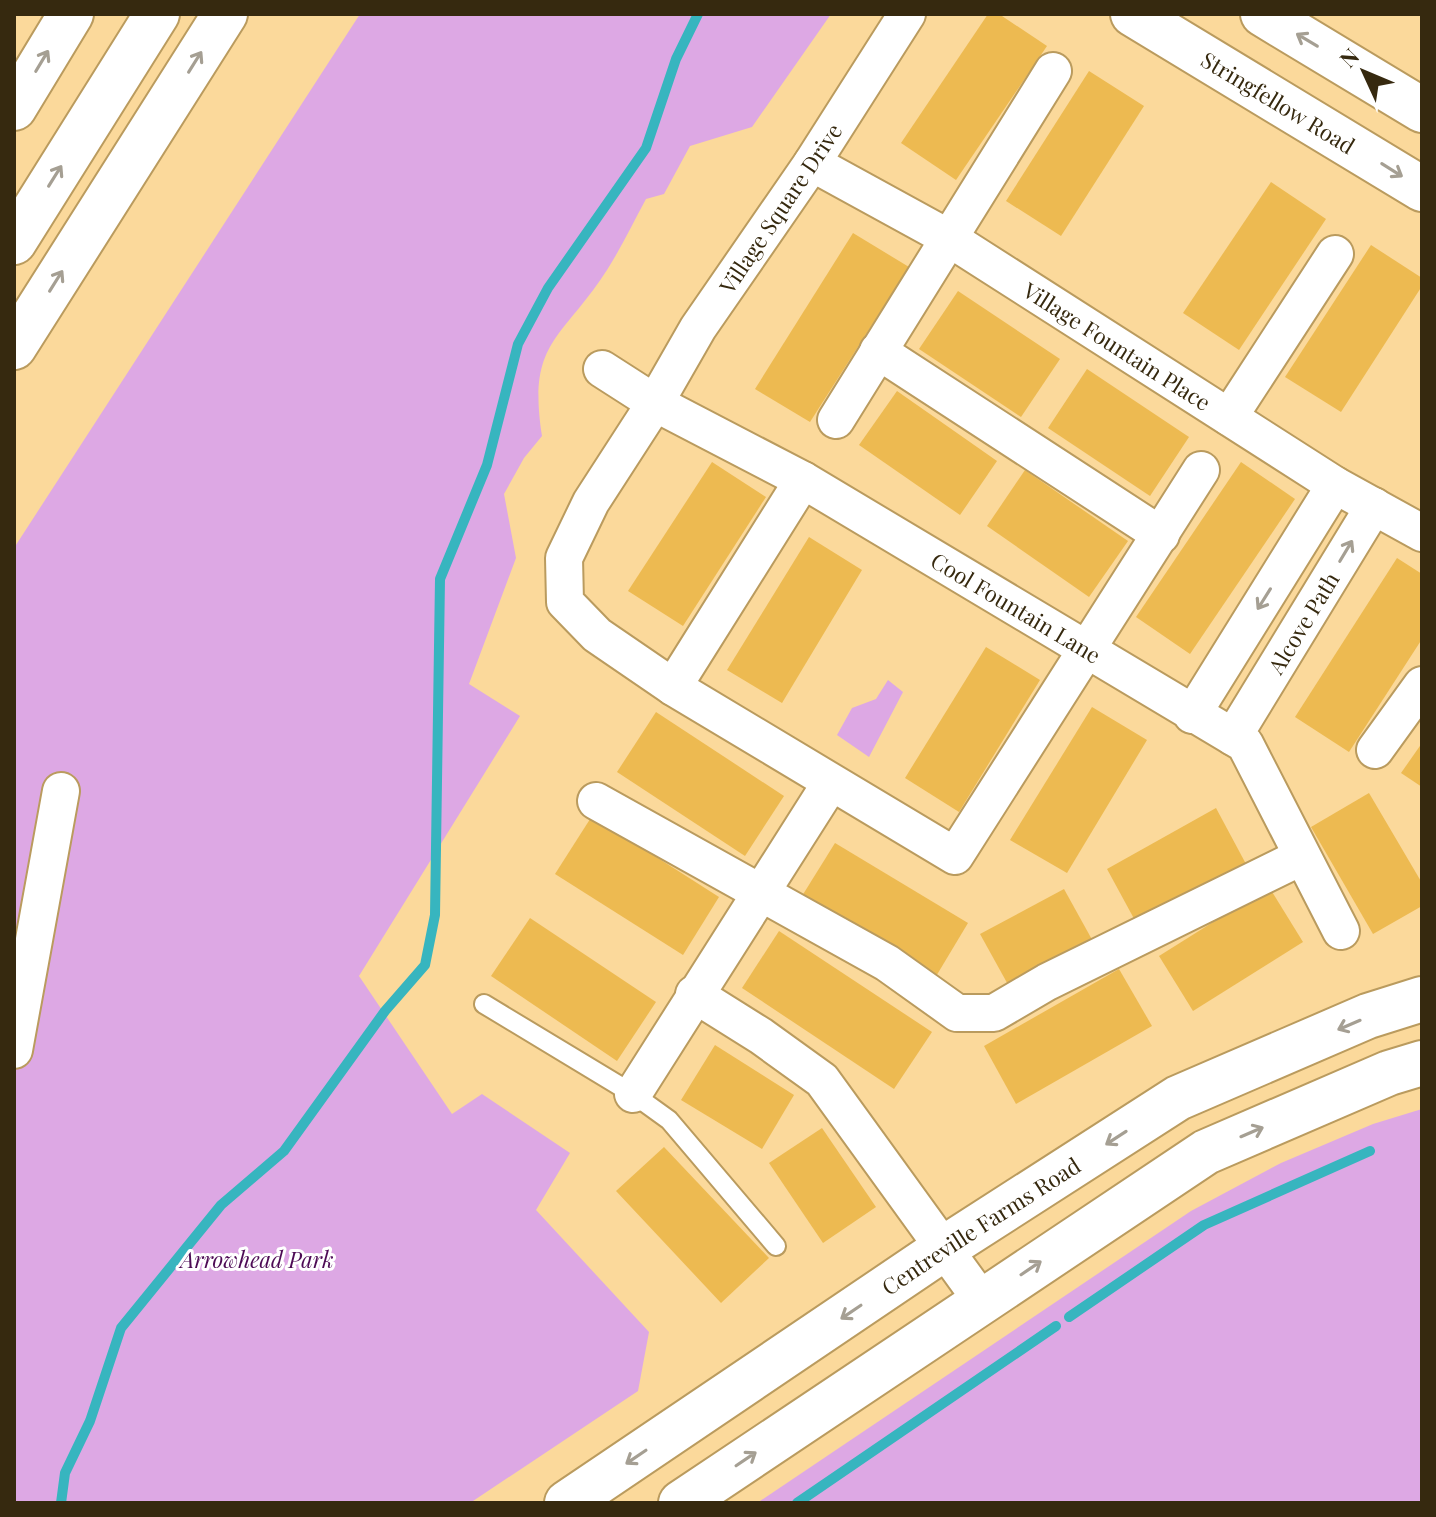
<svg xmlns="http://www.w3.org/2000/svg" width="1436" height="1517" viewBox="0 0 1436 1517" font-family="'Playfair Display',serif">
	<style>
		.green { fill: #dda8e4 }
		.lines { fill: none; stroke-linecap: round; stroke-linejoin: round }
		.stream { stroke: #37b5bf; stroke-width: 10 }
		.building { fill: #edba51 }
		.lane-casing { stroke: #ba9b5e; stroke-width: 22 }
		.street-casing { stroke: #ba9b5e; stroke-width: 40 }
		.secondary-casing { stroke: #ba9b5e; stroke-width: 48 }
		.highway-casing { stroke: #ba9b5e; stroke-width: 48 }
		.lane { stroke: #fff; stroke-width: 18 }
		.street { stroke: #fff; stroke-width: 36 }
		.secondary { stroke: #fff; stroke-width: 44 }
		.highway { stroke: #fff; stroke-width: 44 }
		.oneway { stroke: #a59f93 }
		.labels { text-anchor: middle; dominant-baseline: central; stroke-width: 6; stroke-linejoin: round; paint-order: stroke }
		.street-label { font-size: 22px; fill: #36290f; stroke: #fff }
		.park-label { font-size: 22px; font-style: italic; fill: #4d0b55; stroke: #fff }
	</style>
	<rect width="100%" height="100%" fill="#fbd99b"/>
	<g class="green">
		<path d="M 360,14 L 831,14 L 752,127 L 690,146 L 664,194 L 646,199 C 633,223 621,248 607,270 C 562,340 527,341 542,436 L 524,458 L 504,494 L 516,558 L 469,684 L 520,716 L 359,976 L 452,1114 L 482,1094 L 570,1153 L 536,1210 L 649,1332 L 638,1391 L 470,1503 L 14,1503 L 14,548 Z"/>
		<polygon points="888,680 903,692 869,757 837,735 852,708 876,699"/>
		<polygon points="1422,1109 1422,1503 757,1503 1191,1211 1281,1163 1373,1124"/>
	</g>
	<g class="lines">
		<g class="stream">
			<polyline points="1069,1317 1204,1225 1370,1151"/>
			<polyline points="61,1503 65,1473 90,1421 121,1328 221,1205 284,1151 385,1011 425,965 435,915 440,579 487,465 518,344 548,288 646,148 676,59 698,14"/>
			<polyline points="797,1503 1056,1326"/>
		</g>
	</g>
	<g class="building">
		<polygon points="988,14 999,14 1047,46 956,180 901,143"/>
		<polygon points="1089,71 1144,106 1061,236 1006,201"/>
		<polygon points="1271,182 1326,219 1239,350 1183,313"/>
		<polygon points="853,233 909,267 810,422 755,389"/>
		<polygon points="1371,245 1422,278 1422,286 1341,412 1285,377"/>
		<polygon points="958,291 1060,359 1021,417 919,349"/>
		<polygon points="1087,369 1189,437 1150,496 1048,428"/>
		<polygon points="897,391 997,461 960,515 859,445"/>
		<polygon points="712,462 766,497 683,626 628,591"/>
		<polygon points="1241,462 1295,499 1190,654 1136,617"/>
		<polygon points="1025,470 1128,541 1089,597 987,526"/>
		<polygon points="809,537 862,570 782,703 727,670"/>
		<polygon points="1397,558 1422,574 1422,639 1349,752 1295,717"/>
		<polygon points="986,647 1040,680 959,812 905,778"/>
		<polygon points="1092,707 1147,740 1067,873 1010,840"/>
		<polygon points="656,712 784,796 745,856 617,772"/>
		<polygon points="1422,743 1422,787 1401,773"/>
		<polygon points="1369,793 1422,883 1422,906 1373,934 1311,827"/>
		<polygon points="1216,808 1246,864 1138,926 1107,869"/>
		<polygon points="592,816 719,897 683,955 555,874"/>
		<polygon points="835,843 968,923 935,978 802,896"/>
		<polygon points="1269,887 1303,942 1193,1011 1159,956"/>
		<polygon points="1064,889 1095,945 1011,990 980,934"/>
		<polygon points="530,918 656,1002 617,1061 491,976"/>
		<polygon points="779,931 932,1032 894,1089 742,988"/>
		<polygon points="1119,969 1152,1026 1016,1104 984,1046"/>
		<polygon points="715,1045 794,1095 762,1149 681,1100"/>
		<polygon points="822,1128 876,1207 823,1243 769,1163"/>
		<polygon points="664,1147 769,1258 721,1303 616,1191"/>
	</g>
	<g class="lines">
		<g class="lane-casing">
			<polyline id="lane" points="484,1004 633,1094 669,1120 776,1246"/>
		</g>
		<g class="street-casing">
			<g id="street">
				<polyline points="907,14 812,163 698,328 655,403 591,502 564,558 565,602 597,635 673,687 955,856 1201,470"/>
				<path id="s1" d="M 812,163 L 947,237 L 1335,485 L 1422,533"/>
				<polyline points="878,351 1161,535"/>
				<path id="s2" d="M 602,369 L 655,403 L 803,480 L 1245,744 L 1341,931"/>
				<polyline points="1229,417 1335,254"/>
				<polyline points="836,420 1053,71"/>
				<polyline points="673,687 803,480"/>
				<polyline points="1192,715 1335,485"/>
				<path id="s3" d="M 1233,737 L 1374,506"/>
				<polyline points="1375,750 1422,685"/>
				<polyline points="596,801 887,963 957,1013 994,1013 1047,982 1301,857"/>
				<polyline points="694,994 761,1036 822,1080 982,1301"/>
				<polyline points="14,1050 61,791"/>
				<polyline points="633,1094 830,784"/>
			</g>
		</g>
		<g class="secondary-casing">
			<g id="secondary">
				<path id="s4" d="M 1133,14 L 1422,189"/>
				<polyline points="1263,14 1422,110"/>
				<path id="s5" d="M 567,1503 L 946,1247 L 1178,1098 L 1368,1016 L 1422,999"/>
				<polyline points="681,1503 1206,1152 1389,1073 1422,1063"/>
			</g>
		</g>
		<g class="highway-casing">
			<g id="highway">
				<polyline points="14,108 71,14"/>
				<polyline points="14,242 157,14"/>
				<polyline points="14,347 225,14"/>
			</g>
		</g>
		<use href="#lane" class="lane"/>
		<use href="#street" class="street"/>
		<use href="#secondary" class="secondary"/>
		<use href="#highway" class="highway"/>
	</g>
	<defs><path id="oneway-shaft" d="M-6 0H5M1.5-3L5.5 0L1.5 3" fill="none" stroke-width="1.6" stroke-linecap="round" stroke-linejoin="round" transform="scale(2)"/></defs>
	<g class="oneway">
		<use href="#oneway-shaft" transform="translate(1307 40) rotate(-149)"/>
		<use href="#oneway-shaft" transform="translate(42 61) rotate(-59)"/>
		<use href="#oneway-shaft" transform="translate(195 62) rotate(-58)"/>
		<use href="#oneway-shaft" transform="translate(1392 170) rotate(32)"/>
		<use href="#oneway-shaft" transform="translate(55 176) rotate(-58)"/>
		<use href="#oneway-shaft" transform="translate(56 281) rotate(-58)"/>
		<use href="#oneway-shaft" transform="translate(1346 551) rotate(-59)"/>
		<use href="#oneway-shaft" transform="translate(1264 599) rotate(122)"/>
		<use href="#oneway-shaft" transform="translate(1349 1025) rotate(157)"/>
		<use href="#oneway-shaft" transform="translate(1252 1132) rotate(-23)"/>
		<use href="#oneway-shaft" transform="translate(1116 1138) rotate(147)"/>
		<use href="#oneway-shaft" transform="translate(1031 1268) rotate(-34)"/>
		<use href="#oneway-shaft" transform="translate(851 1312) rotate(146)"/>
		<use href="#oneway-shaft" transform="translate(636 1457) rotate(146)"/>
		<use href="#oneway-shaft" transform="translate(746 1459) rotate(-34)"/>
	</g>
	<g class="labels">
		<g class="street-label">
			<text stroke="none"><textPath href="#s4" startOffset="170">Stringfellow Road</textPath></text>
			<text transform="translate(780 208) rotate(-56)">Village Square Drive</text>
			<text stroke="none"><textPath href="#s1" startOffset="356">Village Fountain Place</textPath></text>
			<text stroke="none"><textPath href="#s2" startOffset="478">Cool Fountain Lane</textPath></text>
			<text stroke="none"><textPath href="#s3" startOffset="134">Alcove Path</textPath></text>
			<text stroke="none"><textPath href="#s5" startOffset="498">Centreville Farms Road</textPath></text>
		</g>
		<g class="park-label">
			<text x="257" y="1259">Arrowhead Park</text>
		</g>
	</g>
	<rect width="1436" height="1517" fill="none" stroke="#36290f" stroke-width="32"/>
	<g transform="translate(1364 72) rotate(314)" stroke="#ffffff" stroke-width="6" paint-order="stroke">
	<path d="M0-6L14 30L0 20L-14 30Z" fill="#36290f"/>
	<text y="-12" font-size="22" font-weight="bold" text-anchor="middle" fill="#36290f">N</text>
	</g>
</svg>
